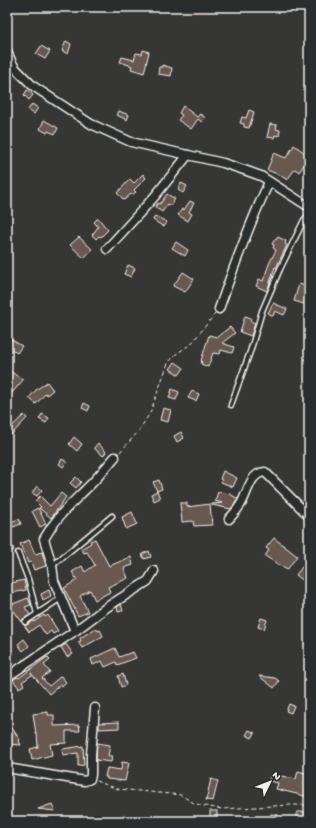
<svg xmlns="http://www.w3.org/2000/svg" width="316" height="828" viewBox="0 0 316 828" font-family="'Gochi Hand',sans-serif">
	<style>
		.building { fill: #68594f; stroke: #f4f1e8 }
		.lines { fill: none; stroke-linecap: round; stroke-linejoin: round }
		.service-casing { stroke: #f4f1e8; stroke-width: 7 }
		.minor-casing { stroke: #f4f1e8; stroke-width: 11 }
		.path { stroke: #f4f1e8; stroke-width: 1; stroke-dasharray: 4 3; stroke-linecap: butt }
		.service { stroke: #2a2d2e; stroke-width: 4 }
		.minor { stroke: #2a2d2e; stroke-width: 8 }
	</style>
	<rect width="100%" height="100%" fill="#363635"/>
	<filter id="ink" filterUnits="userSpaceOnUse"><feTurbulence type="fractalNoise" baseFrequency=".025" numOctaves="2"/><feDisplacementMap in="SourceGraphic" scale="8" xChannelSelector="R" yChannelSelector="G"/><feConvolveMatrix kernelMatrix="1 2 1 2 8 2 1 2 1" color-interpolation-filters="sRGB"/></filter>
	<g filter="url(#ink)">
		<g class="building">
			<polygon points="66,41 71,44 68,54 62,51"/>
			<polygon points="41,46 50,51 45,59 36,54"/>
			<polygon points="143,50 149,52 144,73 131,69 132,66 120,62 122,57 134,60 136,53 142,54"/>
			<polygon points="162,65 172,68 171,76 158,74 159,67 162,67"/>
			<polygon points="27,90 33,95 29,100 24,95"/>
			<polygon points="32,104 38,108 34,114 28,110"/>
			<polygon points="183,106 197,117 200,114 206,118 202,122 198,119 191,129 178,120 182,115 179,113"/>
			<polygon points="249,110 254,112 249,128 244,127 244,124 240,123 242,117 246,118"/>
			<polygon points="119,111 129,115 127,120 117,115"/>
			<polygon points="44,120 58,128 55,134 48,131 47,133 40,129"/>
			<polygon points="270,124 277,125 276,129 280,130 279,136 275,135 274,138 267,137"/>
			<polygon points="294,145 309,156 309,158 299,172 295,169 287,180 280,175 267,170 274,153 286,158"/>
			<polygon points="143,174 146,178 134,190 136,192 132,195 131,194 124,200 117,193 130,179 134,183"/>
			<polygon points="181,183 187,186 183,193 178,190"/>
			<polygon points="167,194 175,199 170,206 168,204 162,212 155,207 158,203 160,204"/>
			<polygon points="190,201 194,203 189,212 192,214 188,221 178,215 182,209 184,210"/>
			<polygon points="155,216 167,222 164,227 153,220"/>
			<polygon points="98,218 108,230 101,237 99,236 96,239 92,235 98,227 94,222"/>
			<polygon points="79,237 92,249 84,258 70,245"/>
			<polygon points="278,237 286,241 285,244 287,245 276,268 275,267 267,291 256,286 259,279 263,281 269,264 276,250 273,248 274,245 272,244 275,239 276,240"/>
			<polygon points="176,242 188,250 185,256 172,248"/>
			<polygon points="128,265 135,268 131,277 124,274"/>
			<polygon points="183,272 194,279 185,292 173,286"/>
			<polygon points="299,284 309,287 304,304 294,301"/>
			<polygon points="273,303 287,309 284,315 275,311 273,316 268,313"/>
			<polygon points="245,316 251,318 250,321 255,323 251,336 240,332"/>
			<polygon points="230,327 235,333 222,343 234,347 232,353 221,350 220,354 213,353 208,367 201,364 202,362 201,361 209,335 217,337"/>
			<polygon points="7,337 22,346 17,353 7,347"/>
			<polygon points="175,362 184,368 179,375 170,369"/>
			<polygon points="7,369 23,380 7,399"/>
			<polygon points="47,382 53,390 47,395 46,393 36,404 29,398 36,390"/>
			<polygon points="172,389 179,392 176,400 169,398"/>
			<polygon points="192,391 199,394 196,401 188,398"/>
			<polygon points="84,403 90,406 88,411 82,408"/>
			<polygon points="163,408 171,410 168,422 160,420"/>
			<polygon points="42,414 49,418 46,423 39,419"/>
			<polygon points="24,415 27,418 11,435 7,431"/>
			<polygon points="181,432 184,438 177,442 174,436"/>
			<polygon points="74,437 82,444 77,451 69,444"/>
			<polygon points="98,443 106,452 103,456 94,448"/>
			<polygon points="62,459 67,462 63,467 59,464"/>
			<polygon points="223,471 237,478 233,487 221,482 222,480 220,479"/>
			<polygon points="76,477 81,482 76,488 70,483"/>
			<polygon points="159,480 162,489 157,491 153,482"/>
			<polygon points="37,486 42,490 37,496 32,493"/>
			<polygon points="157,491 160,498 154,501 151,494"/>
			<polygon points="218,492 230,494 238,499 231,509 212,505 212,504 222,503 215,501"/>
			<polygon points="61,493 66,497 51,518 39,508 41,507 35,501 40,496 50,506"/>
			<polygon points="180,503 187,503 187,507 210,504 212,525 194,526 193,521 182,522"/>
			<polygon points="38,508 46,524 40,527 32,511"/>
			<polygon points="132,512 137,524 126,529 122,517"/>
			<polygon points="19,519 21,524 13,527 11,522"/>
			<polygon points="7,535 14,550 7,554"/>
			<polygon points="274,538 297,556 287,570 265,556 269,550 266,548"/>
			<polygon points="95,539 109,566 131,557 133,565 124,568 128,578 108,587 110,592 95,600 90,590 80,596 88,612 78,616 64,588 77,580 72,572 82,566 85,572 95,565 87,552 84,553 81,549 91,543 90,541"/>
			<polygon points="29,540 35,554 42,552 46,566 34,570 31,562 28,563 20,544"/>
			<polygon points="149,551 151,557 144,559 142,554"/>
			<polygon points="302,567 309,572 309,585 296,575"/>
			<polygon points="24,580 26,590 7,594 7,584"/>
			<polygon points="49,590 51,596 43,600 41,594"/>
			<polygon points="28,598 31,605 25,607 30,615 23,619 22,622 14,611 13,612 10,605"/>
			<polygon points="121,604 123,611 118,612 117,607"/>
			<polygon points="44,615 45,617 48,615 58,631 53,634 51,631 46,635 39,625 29,632 24,625 27,625 33,621 34,622"/>
			<polygon points="261,618 267,620 264,629 258,627"/>
			<polygon points="96,628 98,631 100,630 103,636 82,648 78,642 81,641 80,638"/>
			<polygon points="24,639 29,646 23,651 18,644"/>
			<polygon points="66,644 73,654 67,657 61,647"/>
			<polygon points="115,648 119,657 133,652 136,658 117,665 116,662 105,667 102,661 93,665 91,659"/>
			<polygon points="47,657 50,660 44,665 50,672 42,678 49,686 61,676 66,682 62,686 61,684 49,694 31,673 32,675 22,682 24,685 19,688 13,680 17,677 19,678"/>
			<polygon points="123,674 126,685 121,687 118,676"/>
			<polygon points="259,676 275,678 279,681 274,688"/>
			<polygon points="289,704 294,706 291,713 286,711"/>
			<polygon points="48,712 48,715 54,715 54,726 79,725 80,731 66,731 66,743 50,744 52,755 32,760 30,749 38,747 37,734 36,734 33,714"/>
			<polygon points="119,722 119,728 99,729 99,723"/>
			<polygon points="12,728 20,740 19,741 21,745 7,744 7,737 12,738 8,731"/>
			<polygon points="249,730 255,733 252,738 246,735"/>
			<polygon points="97,743 110,745 108,756 112,756 111,762 96,760"/>
			<polygon points="83,746 84,765 78,766 78,753 63,755 62,749"/>
			<polygon points="122,762 129,763 125,781 107,779 107,777 105,777 107,768 121,770"/>
			<polygon points="298,771 309,774 309,797 276,789 278,783 269,781 271,774 296,779"/>
			<polygon points="211,779 218,781 213,801 206,800"/>
			<polygon points="52,804 55,811 38,809"/>
			<rect x="210" y="811" width="7" height="10"/>
			<rect x="297" y="812" width="12" height="9"/>
			<polygon points="271,814 278,815 276,821 269,821"/>
		</g>
		<g class="lines">
			<g class="service-casing">
				<g id="service">
					<polyline points="231,405 251,349 262,311 280,269 304,220 309,215"/>
					<polyline points="18,553 28,579 37,614"/>
					<polyline points="307,562 309,560"/>
					<polyline points="53,565 112,516"/>
					<polyline points="25,622 61,598"/>
				</g>
			</g>
			<g class="minor-casing">
				<g id="minor">
					<polyline points="7,51 12,63 16,69 33,86 91,124 131,142 223,163 247,171 261,176 309,207"/>
					<polyline points="107,249 155,196 188,155"/>
					<path d="M 219,309 C 234,266 250,223 269,182"/>
					<path d="M 229,519 C 234,514 238,509 241,504 C 248,492 250,473 265,472 L 309,516"/>
					<path d="M 75,631 L 54,581 L 52,565 L 44,539 C 56,517 69,506 86,489 C 97,479 106,467 115,457"/>
					<polyline points="7,677 75,631 107,607 148,581 154,571"/>
					<polyline points="7,768 85,781 90,779 91,775 91,754 95,708"/>
				</g>
			</g>
			<g class="path">
				<polyline points="120,452 138,432 150,413 168,363 176,354 191,344 215,314"/>
				<polyline points="96,781 118,789 181,795 192,802 199,805 222,809 290,805 309,805"/>
			</g>
			<use href="#service" class="service"/>
			<use href="#minor" class="minor"/>
		</g>
	</g>
	<rect width="316" height="828" fill="none" stroke="#2a2d2e" stroke-width="24"/>
	<rect x="12" y="12" width="292" height="804" fill="none" stroke="#f4f1e8" stroke-width="1.5" filter="url(#ink)"/>
	<g transform="translate(270 782) rotate(47)" stroke="#2a2d2e" stroke-width="3" paint-order="stroke">
	<path d="M0-3L7 15L0 10L-7 15Z" fill="#f4f1e8"/>
	<text y="-6" font-size="11" font-weight="bold" text-anchor="middle" fill="#f4f1e8">N</text>
	</g>
</svg>
